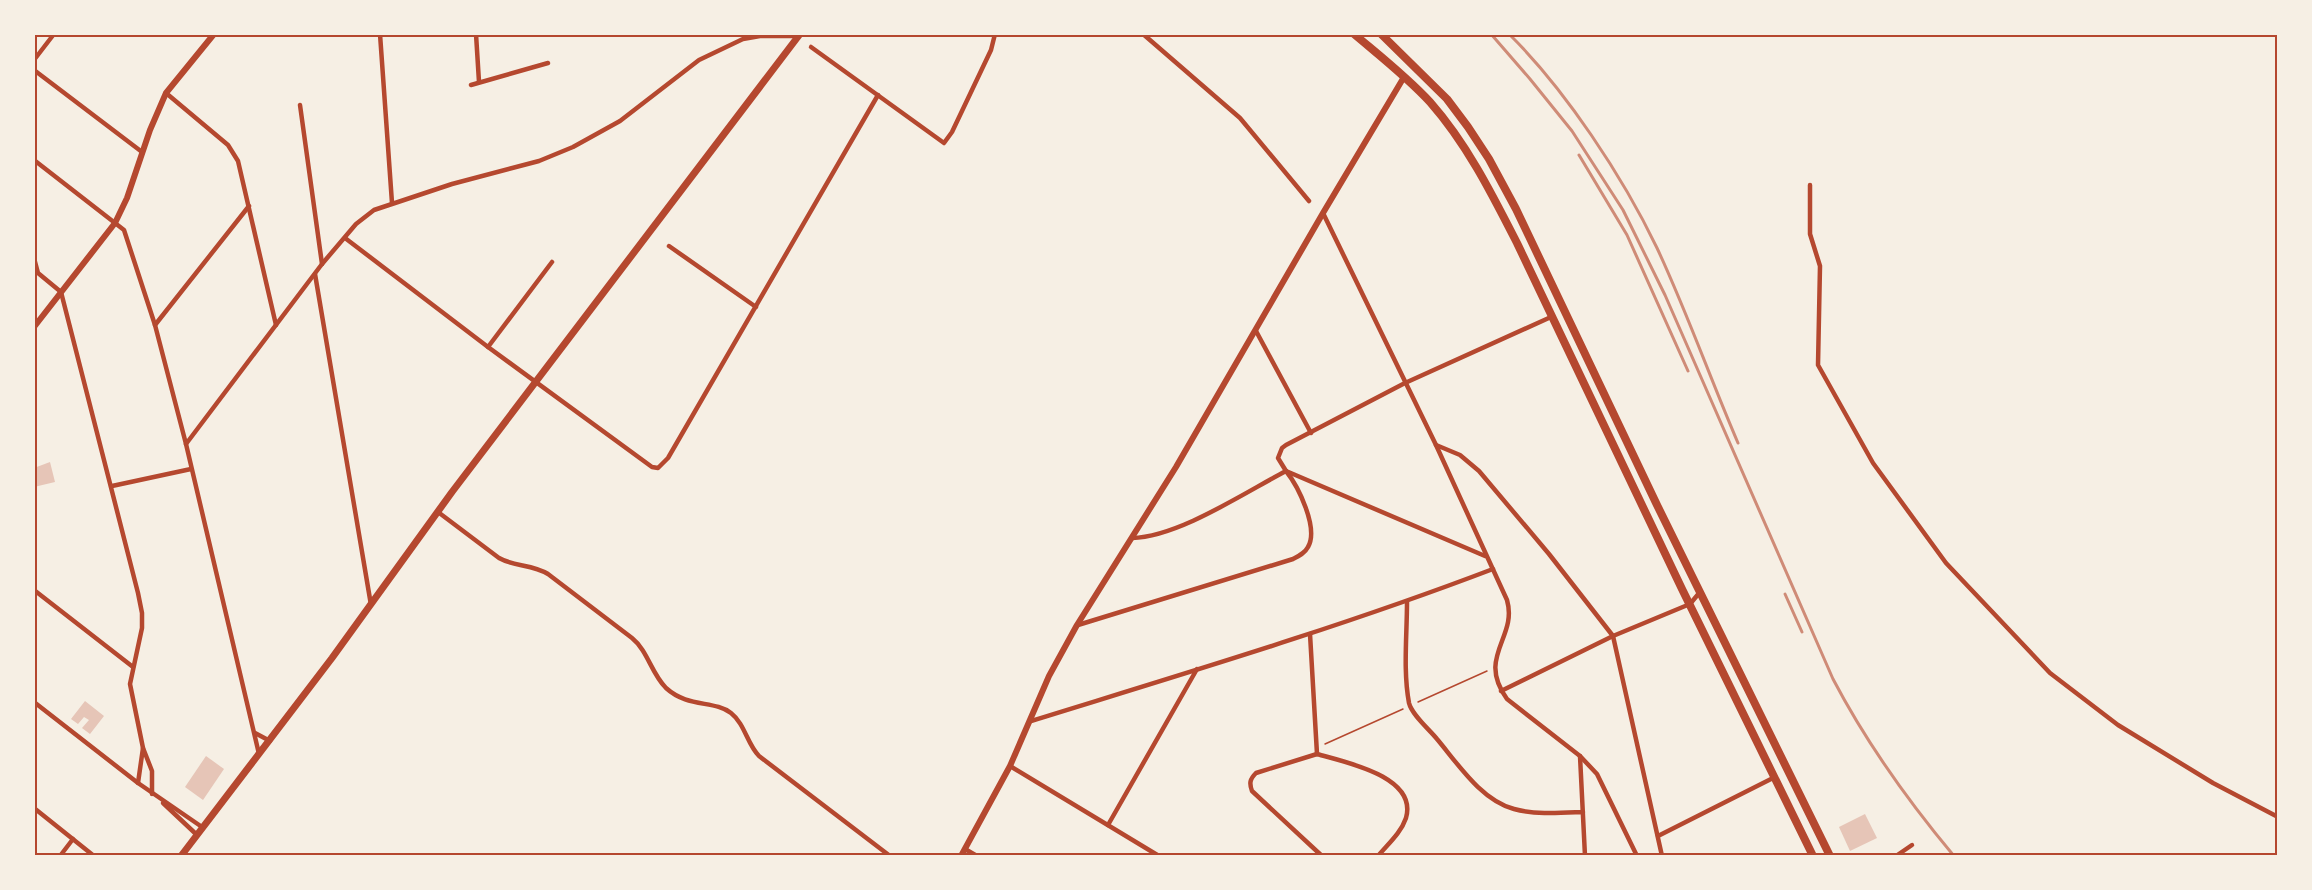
<svg xmlns="http://www.w3.org/2000/svg" width="2312" height="890" viewBox="0 0 2312 890" font-family="'Public Sans',sans-serif">
	<style>
		.building { fill: #e6c5b7 }
		.lines { fill: none; stroke-linecap: round; stroke-linejoin: round }
		.path { stroke: #b5482f; stroke-width: 1.5 }
		.minor { stroke: #b5482f; stroke-width: 4.5 }
		.tertiary { stroke: #b5482f; stroke-width: 6 }
		.secondary { stroke: #b5482f; stroke-width: 7 }
		.primary { stroke: #b5482f; stroke-width: 8 }
		.rail { stroke: #cf8b77; stroke-width: 3 }
		.neatline { fill: none; stroke: #b5482f; stroke-width: 2 }
	</style>
	<rect width="100%" height="100%" fill="#f6efe4"/>
	<g class="building">
		<polygon points="50,462 55,482 34,487 34,468"/>
		<polygon points="85,701 104,716 90,734 82,728 89,720 84,717 78,724 71,719"/>
		<polygon points="206,756 224,769 203,800 185,787"/>
		<polygon points="1865,814 1877,838 1850,851 1839,827"/>
	</g>
	<g class="lines">
		<g class="path">
			<polyline points="1418,702 1487,671"/>
			<polyline points="1325,744 1403,709"/>
		</g>
		<g class="minor">
			<polyline points="380,34 392,203"/>
			<polyline points="476,34 479,82"/>
			<polyline points="1143,34 1240,118 1309,201"/>
			<polyline points="811,47 944,143 952,132 991,50 995,34"/>
			<polyline points="34,60 54,34"/>
			<polyline points="34,70 142,152"/>
			<polyline points="471,85 548,63"/>
			<polyline points="166,93 228,145 238,161 276,325"/>
			<polyline points="300,105 322,264"/>
			<polyline points="34,160 124,230 155,325 186,444 259,754"/>
			<polyline points="1810,185 1810,234 1820,266 1818,365 1873,463 1946,563 2050,673 2118,725 2213,783 2278,817"/>
			<path d="M 1323,213 L 1436,445 L 1507,600 C 1518,638 1476,656 1507,699 L 1580,756 L 1597,774 L 1637,856"/>
			<polyline points="345,238 488,347 652,467 658,468 668,458 878,95"/>
			<polyline points="669,246 756,307"/>
			<polyline points="34,258 38,273 61,292 138,593 142,613 142,628 130,684 143,748 152,771 152,794"/>
			<polyline points="315,274 371,605"/>
			<polyline points="155,325 249,206"/>
			<polyline points="1256,331 1311,433"/>
			<polyline points="488,347 552,262"/>
			<polyline points="186,444 322,264 356,224 374,210 452,184 539,161 573,147 620,121 699,60 743,39 760,36 798,36"/>
			<polyline points="1436,445 1460,455 1479,471 1549,554 1613,636 1662,856"/>
			<polyline points="1286,471 1485,556"/>
			<polyline points="112,486 191,469"/>
			<path d="M 438,512 L 499,558 C 515,567 532,564 548,574 L 632,638 C 648,651 651,673 666,688 C 688,708 714,700 731,713 C 745,724 747,744 759,756 L 890,856"/>
			<path d="M 1132,538 C 1178,537 1244,493 1286,471 L 1278,458 L 1282,448 L 1286,445 L 1405,383 L 1551,317"/>
			<polyline points="34,590 133,667"/>
			<path d="M 1407,602 C 1407,635 1403,671 1409,703 C 1412,715 1429,729 1437,739 C 1458,764 1481,800 1514,809 C 1536,815 1560,813 1583,812"/>
			<path d="M 1078,625 L 1293,559 C 1299,556 1305,553 1308,547 C 1319,528 1298,486 1286,471"/>
			<polyline points="1310,634 1317,754"/>
			<polyline points="1501,691 1613,636 1690,604 1700,592"/>
			<polyline points="34,702 138,783 202,827"/>
			<path d="M 1031,721 C 1186,673 1341,627 1493,569"/>
			<polyline points="255,733 270,741"/>
			<path d="M 1317,754 L 1256,773 C 1250,779 1249,783 1252,791 L 1322,856"/>
			<path d="M 1317,754 C 1344,762 1418,776 1406,818 C 1401,833 1388,844 1378,856"/>
			<polyline points="1580,756 1585,856"/>
			<polyline points="1010,766 1159,856"/>
			<polyline points="138,783 143,748"/>
			<polyline points="163,803 197,835"/>
			<polyline points="34,808 94,856"/>
			<polyline points="1108,825 1197,669"/>
			<polyline points="1658,836 1775,777"/>
			<polyline points="965,849 977,856"/>
			<polyline points="60,856 73,839"/>
			<polyline points="1896,856 1912,845"/>
		</g>
		<g class="tertiary">
			<polyline points="34,327 115,223 127,198 150,130 166,93 214,34"/>
			<polyline points="961,856 1010,766 1049,676 1077,625 1176,467 1323,213 1404,77"/>
		</g>
		<polyline class="secondary" points="181,856 332,658 452,492 800,34"/>
		<g class="primary">
			<path d="M 1354,34 C 1380,56 1407,77 1430,102 C 1467,144 1492,194 1517,243 L 1682,589 L 1813,856"/>
			<polyline points="1381,34 1447,99 1468,127 1489,159 1516,209 1657,505 1830,856"/>
		</g>
		<g class="rail">
			<path d="M 1491,34 L 1530,79 L 1572,131 L 1623,210 L 1665,295 L 1833,679 C 1866,742 1908,801 1954,856"/>
			<path d="M 1509,34 C 1565,89 1623,177 1657,248 C 1687,312 1710,378 1738,443"/>
			<polyline points="1579,155 1627,235 1688,371"/>
			<polyline points="1785,594 1802,632"/>
		</g>
	</g>
	<rect width="2312" height="890" fill="none" stroke="#f6efe4" stroke-width="72"/>
	<rect x="36" y="36" width="2240" height="818" class="neatline"/>
</svg>
